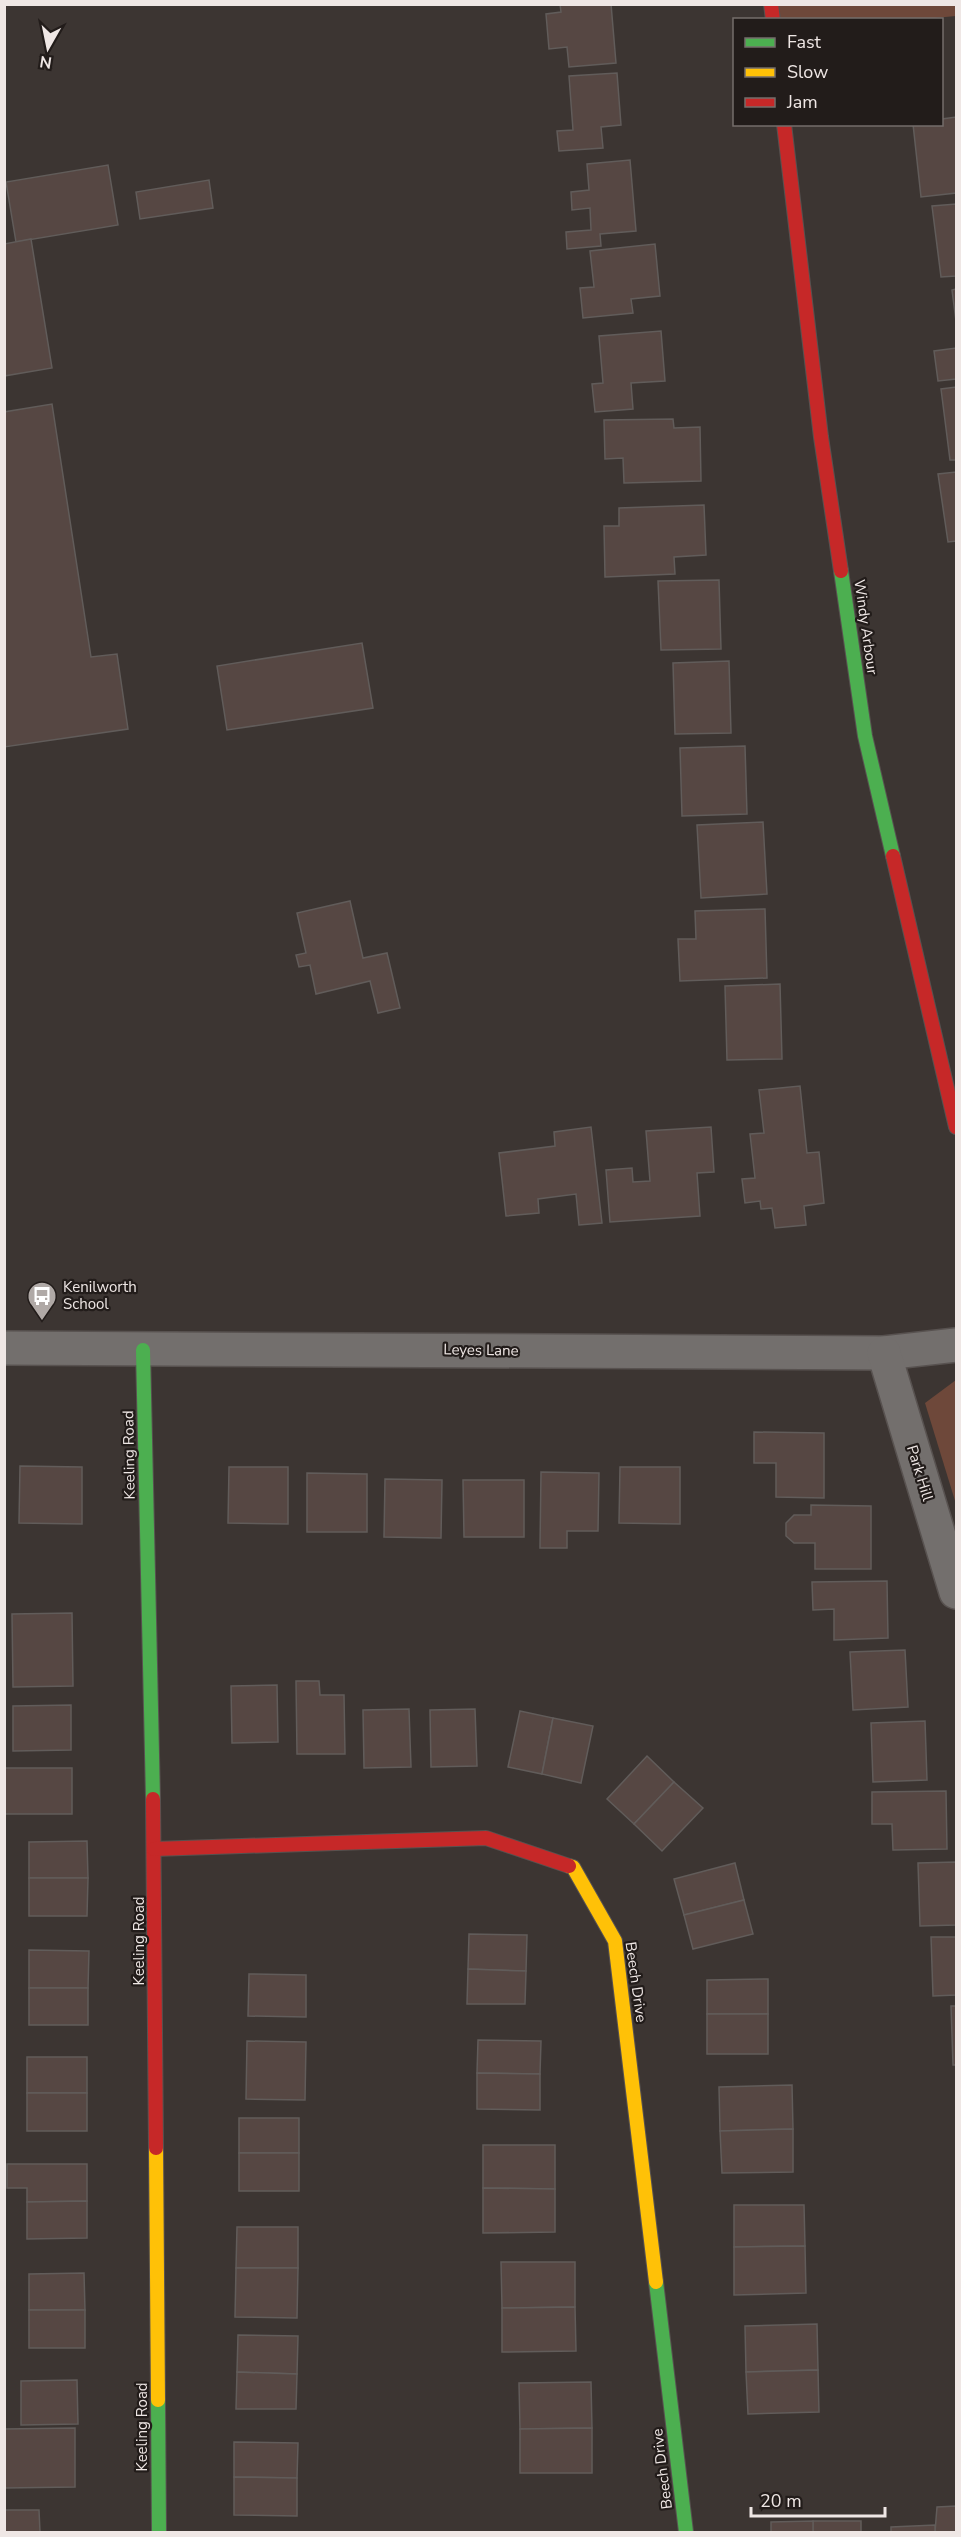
<svg xmlns="http://www.w3.org/2000/svg" width="961" height="2537" viewBox="0 0 961 2537" font-family="'Nunito Sans',sans-serif">
	<style>
		.green { fill: #6e483a }
		.building { fill: #564743; stroke: #615c5a; stroke-width: 1.5 }
		.lines { fill: none; stroke-linecap: round; stroke-linejoin: round }
		.street-casing { stroke: #585250; stroke-width: 36 }
		.fast-casing { stroke: #585250; stroke-width: 16 }
		.slow-casing { stroke: #585250; stroke-width: 16 }
		.jam-casing { stroke: #585250; stroke-width: 16 }
		.street { stroke: #736f6d; stroke-width: 33 }
		.fast { stroke: #4caf50; stroke-width: 14 }
		.slow { stroke: #ffc107; stroke-width: 14 }
		.jam { stroke: #c62828; stroke-width: 14 }
		.labels { text-anchor: middle; dominant-baseline: central; stroke-width: 4.5; stroke-linejoin: round; paint-order: stroke }
		.street-label { font-size: 15px; fill: #efe7e5; stroke: #221c1a }
		.poi-label { font-size: 15px; fill: #efe7e5; stroke: #221c1a; text-anchor: start }
	</style>
	<rect width="100%" height="100%" fill="#3c3532"/>
	<g class="green">
		<polygon points="771,5 956,5 956,16 913,20 773,19"/>
		<polygon points="956,1380 956,1504 925,1403"/>
	</g>
	<g class="building">
		<polygon points="560,4 611,4 616,63 569,67 567,47 549,49 546,14 561,12"/>
		<polygon points="617,73 621,125 601,127 603,148 559,151 557,131 573,130 569,76"/>
		<polygon points="956,117 956,193 921,197 913,124 942,124 942,119"/>
		<polygon points="630,160 636,231 600,234 601,246 567,249 566,232 591,230 590,208 572,210 571,192 589,190 587,164"/>
		<polygon points="108,165 118,225 16,242 6,182"/>
		<polygon points="209,180 213,208 140,219 136,192"/>
		<polygon points="956,204 956,276 941,277 932,206"/>
		<polygon points="31,239 52,368 4,376 4,244"/>
		<polygon points="655,244 660,296 631,299 633,313 583,318 580,288 594,287 590,251"/>
		<polygon points="956,289 956,321 952,290"/>
		<polygon points="661,331 665,381 631,383 633,409 595,412 592,384 603,383 599,336"/>
		<polygon points="956,348 956,379 938,381 934,351"/>
		<polygon points="956,387 956,460 950,460 941,389"/>
		<polygon points="52,404 91,657 117,654 128,729 4,747 4,412"/>
		<polygon points="673,419 674,428 700,427 701,481 624,483 623,458 605,459 604,420"/>
		<polygon points="956,472 956,541 948,542 938,474"/>
		<polygon points="704,505 706,555 674,557 675,574 605,577 604,526 619,526 619,508"/>
		<polygon points="719,580 721,649 661,650 658,581"/>
		<polygon points="362,643 373,708 227,730 217,666"/>
		<polygon points="729,661 731,733 675,734 673,663"/>
		<polygon points="745,746 747,814 682,816 680,748"/>
		<polygon points="763,822 767,894 701,898 697,825"/>
		<polygon points="350,901 363,958 387,953 400,1008 378,1013 370,981 316,994 310,965 299,967 296,955 306,953 297,913"/>
		<polygon points="765,909 767,978 680,981 678,939 696,939 695,911"/>
		<polygon points="780,984 782,1059 727,1060 725,986"/>
		<polygon points="800,1086 807,1153 819,1152 824,1203 804,1206 806,1225 775,1228 772,1208 761,1209 760,1201 745,1203 742,1179 755,1178 750,1134 764,1133 759,1090"/>
		<polygon points="591,1127 602,1223 579,1225 576,1194 538,1199 539,1213 506,1216 499,1153 555,1146 554,1132"/>
		<polygon points="711,1127 714,1172 697,1173 700,1216 610,1222 606,1170 632,1168 633,1182 650,1181 646,1131"/>
		<polygon points="754,1432 824,1433 824,1498 776,1497 776,1463 754,1463"/>
		<polygon points="20,1466 82,1467 82,1524 19,1523"/>
		<polygon points="229,1467 288,1467 288,1524 228,1523"/>
		<polygon points="620,1467 680,1467 680,1524 619,1523"/>
		<polygon points="541,1472 599,1473 598,1531 567,1531 567,1548 540,1548"/>
		<polygon points="307,1473 367,1474 367,1532 307,1532"/>
		<polygon points="385,1479 442,1480 441,1538 384,1537"/>
		<polygon points="463,1480 524,1480 524,1537 464,1537"/>
		<polygon points="811,1505 871,1506 871,1569 815,1569 815,1543 794,1543 786,1536 786,1523 794,1515 811,1515"/>
		<polygon points="887,1581 888,1638 834,1640 834,1609 813,1610 812,1582"/>
		<polygon points="72,1613 73,1686 13,1687 12,1614"/>
		<polygon points="905,1650 908,1707 853,1710 850,1652"/>
		<polygon points="296,1681 319,1681 320,1695 344,1695 345,1754 297,1754"/>
		<polygon points="277,1685 278,1742 232,1743 231,1686"/>
		<polygon points="71,1705 71,1750 13,1751 13,1706"/>
		<polygon points="409,1709 411,1767 364,1768 363,1710"/>
		<polygon points="475,1709 477,1766 431,1767 430,1710"/>
		<polygon points="520,1711 553,1718 542,1774 508,1767"/>
		<polygon points="553,1718 593,1726 581,1783 542,1774"/>
		<polygon points="925,1721 927,1780 873,1782 871,1723"/>
		<polygon points="647,1756 674,1782 634,1824 607,1799"/>
		<rect x="4" y="1768" width="68" height="46"/>
		<polygon points="674,1782 703,1808 662,1851 634,1824"/>
		<polygon points="946,1791 947,1849 893,1850 892,1824 872,1824 872,1792"/>
		<polygon points="87,1841 88,1878 29,1878 29,1842"/>
		<polygon points="956,1862 956,1925 920,1926 918,1863"/>
		<polygon points="735,1863 744,1900 684,1915 674,1879"/>
		<polygon points="29,1878 88,1878 87,1916 29,1916"/>
		<polygon points="744,1900 753,1934 693,1949 684,1915"/>
		<polygon points="469,1934 527,1935 526,1971 468,1969"/>
		<polygon points="931,1937 956,1937 956,1995 933,1996"/>
		<polygon points="29,1950 89,1951 88,1988 29,1988"/>
		<polygon points="468,1969 526,1971 525,2004 467,2004"/>
		<polygon points="249,1974 306,1975 306,2017 248,2016"/>
		<polygon points="768,1979 768,2014 707,2014 707,1980"/>
		<rect x="29" y="1988" width="59" height="37"/>
		<polygon points="951,2006 956,2006 956,2065 953,2065"/>
		<rect x="707" y="2014" width="61" height="40"/>
		<polygon points="478,2040 541,2041 540,2074 477,2073"/>
		<polygon points="247,2041 306,2042 305,2100 246,2099"/>
		<rect x="27" y="2057" width="60" height="36"/>
		<polygon points="477,2073 540,2074 540,2110 477,2109"/>
		<polygon points="792,2085 793,2129 720,2131 719,2087"/>
		<rect x="27" y="2093" width="60" height="38"/>
		<rect x="239" y="2118" width="60" height="35"/>
		<polygon points="793,2129 793,2172 722,2173 720,2131"/>
		<polygon points="483,2145 555,2145 555,2189 483,2188"/>
		<rect x="239" y="2153" width="60" height="38"/>
		<polygon points="7,2164 87,2164 87,2201 27,2202 27,2188 7,2188"/>
		<polygon points="483,2188 555,2189 555,2232 483,2233"/>
		<polygon points="87,2201 87,2238 27,2239 27,2202"/>
		<polygon points="734,2205 804,2205 805,2246 734,2247"/>
		<polygon points="237,2227 298,2227 298,2268 236,2268"/>
		<polygon points="805,2246 806,2293 734,2295 734,2247"/>
		<polygon points="501,2262 575,2262 575,2307 502,2308"/>
		<polygon points="236,2268 298,2268 297,2318 235,2317"/>
		<polygon points="84,2273 85,2310 29,2310 29,2274"/>
		<polygon points="575,2307 576,2351 502,2352 502,2308"/>
		<rect x="29" y="2310" width="56" height="38"/>
		<polygon points="817,2324 818,2370 746,2372 745,2326"/>
		<polygon points="238,2335 298,2336 297,2374 237,2372"/>
		<polygon points="818,2370 819,2412 748,2414 746,2372"/>
		<polygon points="237,2372 297,2374 296,2409 236,2409"/>
		<polygon points="77,2380 78,2424 21,2425 21,2381"/>
		<polygon points="591,2382 592,2428 520,2429 519,2383"/>
		<polygon points="75,2428 75,2487 4,2488 4,2429"/>
		<polygon points="592,2428 592,2473 520,2473 520,2429"/>
		<polygon points="234,2442 298,2443 297,2478 234,2477"/>
		<polygon points="234,2477 297,2478 297,2516 234,2515"/>
		<polygon points="956,2506 956,2532 935,2532 937,2507"/>
		<polygon points="4,2510 39,2510 40,2532 4,2532"/>
		<rect x="813" y="2521" width="48" height="11"/>
		<polygon points="813,2521 813,2532 771,2532 771,2522"/>
		<polygon points="935,2525 935,2532 891,2532 891,2527"/>
	</g>
	<g class="lines">
		<g class="street-casing">
			<g id="street">
				<polyline points="4,1348 884,1353 956,1345"/>
				<polyline points="884,1353 956,1592"/>
			</g>
		</g>
		<g class="fast-casing">
			<g id="fast">
				<polyline points="841,571 865,736 893,856"/>
				<polyline points="143,1350 153,1799"/>
				<polyline points="656,2282 686,2532"/>
				<polyline points="158,2400 159,2532"/>
			</g>
		</g>
		<g class="slow-casing">
			<g id="slow">
				<polyline points="569,1866 573,1867 615,1941 656,2282"/>
				<polyline points="156,2148 158,2400"/>
			</g>
		</g>
		<g class="jam-casing">
			<g id="jam">
				<polyline points="771,4 773,20"/>
				<polyline points="784,124 821,437 841,571"/>
				<polyline points="893,856 956,1127"/>
				<polyline points="153,1799 156,2148"/>
				<polyline points="154,1849 486,1838 569,1866"/>
			</g>
		</g>
		<use href="#street" class="street"/>
		<use href="#fast" class="fast"/>
		<use href="#slow" class="slow"/>
		<use href="#jam" class="jam"/>
	</g>
	<defs>
		<g id="bus-pin" transform="scale(1.5)"><path d="M0 17L-7.5 6A9.5 9.5 0 1 1 7.5 6Z" fill="#b0a9a6" stroke="#221c1a"/><path d="M-5-6H5V4H4V6H2V4H-2V6H-4V4H-5ZM-3.5-4V0h7V-4ZM-3.5 1.2v1.5H-2V1.2ZM2 1.2v1.5H3.5V1.2Z" fill="#fff"/></g>
	</defs>
	<g fill-rule="evenodd">
		<use href="#bus-pin" x="42" y="1296"/>
	</g>
	<g class="labels">
		<g class="street-label">
			<text transform="translate(866 627) rotate(82)">Windy Arbour</text>
			<text transform="translate(481 1350) rotate(1)">Leyes Lane</text>
			<text transform="translate(129 1455) rotate(-91)">Keeling Road</text>
			<text transform="translate(920 1473) rotate(73)">Park Hill</text>
			<text transform="translate(139 1941) rotate(-90)">Keeling Road</text>
			<text transform="translate(636 1982) rotate(82)">Beech Drive</text>
			<text transform="translate(142 2427) rotate(-90)">Keeling Road</text>
			<text transform="translate(662 2469) rotate(-97)">Beech Drive</text>
		</g>
		<g class="poi-label">
			<text x="63" y="1287">Kenilworth<tspan x="63" dy="17">School</tspan></text>
		</g>
	</g>
	<rect width="961" height="2537" fill="none" stroke="#efe7e5" stroke-width="12"/>
	<rect x="733" y="18" width="210" height="108" fill="#221c1a" stroke="#746d6b" stroke-width="1.5"/>
	<rect x="745" y="38" width="30" height="9" fill="#4caf50" stroke="#746d6b" stroke-width="1.5"/>
	<text x="787" y="48" font-size="18" fill="#efe7e5">Fast</text>
	<rect x="745" y="68" width="30" height="9" fill="#ffc107" stroke="#746d6b" stroke-width="1.5"/>
	<text x="787" y="78" font-size="18" fill="#efe7e5">Slow</text>
	<rect x="745" y="98" width="30" height="9" fill="#c62828" stroke="#746d6b" stroke-width="1.5"/>
	<text x="787" y="108" font-size="18" fill="#efe7e5">Jam</text>
	<g transform="translate(48 48) rotate(189)" stroke="#221c1a" stroke-width="4.5" paint-order="stroke">
	<path d="M0-4.5L10 22L0 15L-10 22Z" fill="#efe7e5"/>
	<text y="-9" font-size="16" font-weight="bold" text-anchor="middle" fill="#efe7e5">N</text>
	</g>
	<path d="M751 2507v9h134v-9" fill="none" stroke="#efe7e5" stroke-width="3"/>
	<text x="760" y="2507" font-size="18" fill="#efe7e5" stroke="#221c1a" stroke-width="4.5" paint-order="stroke">20 m</text>
</svg>
